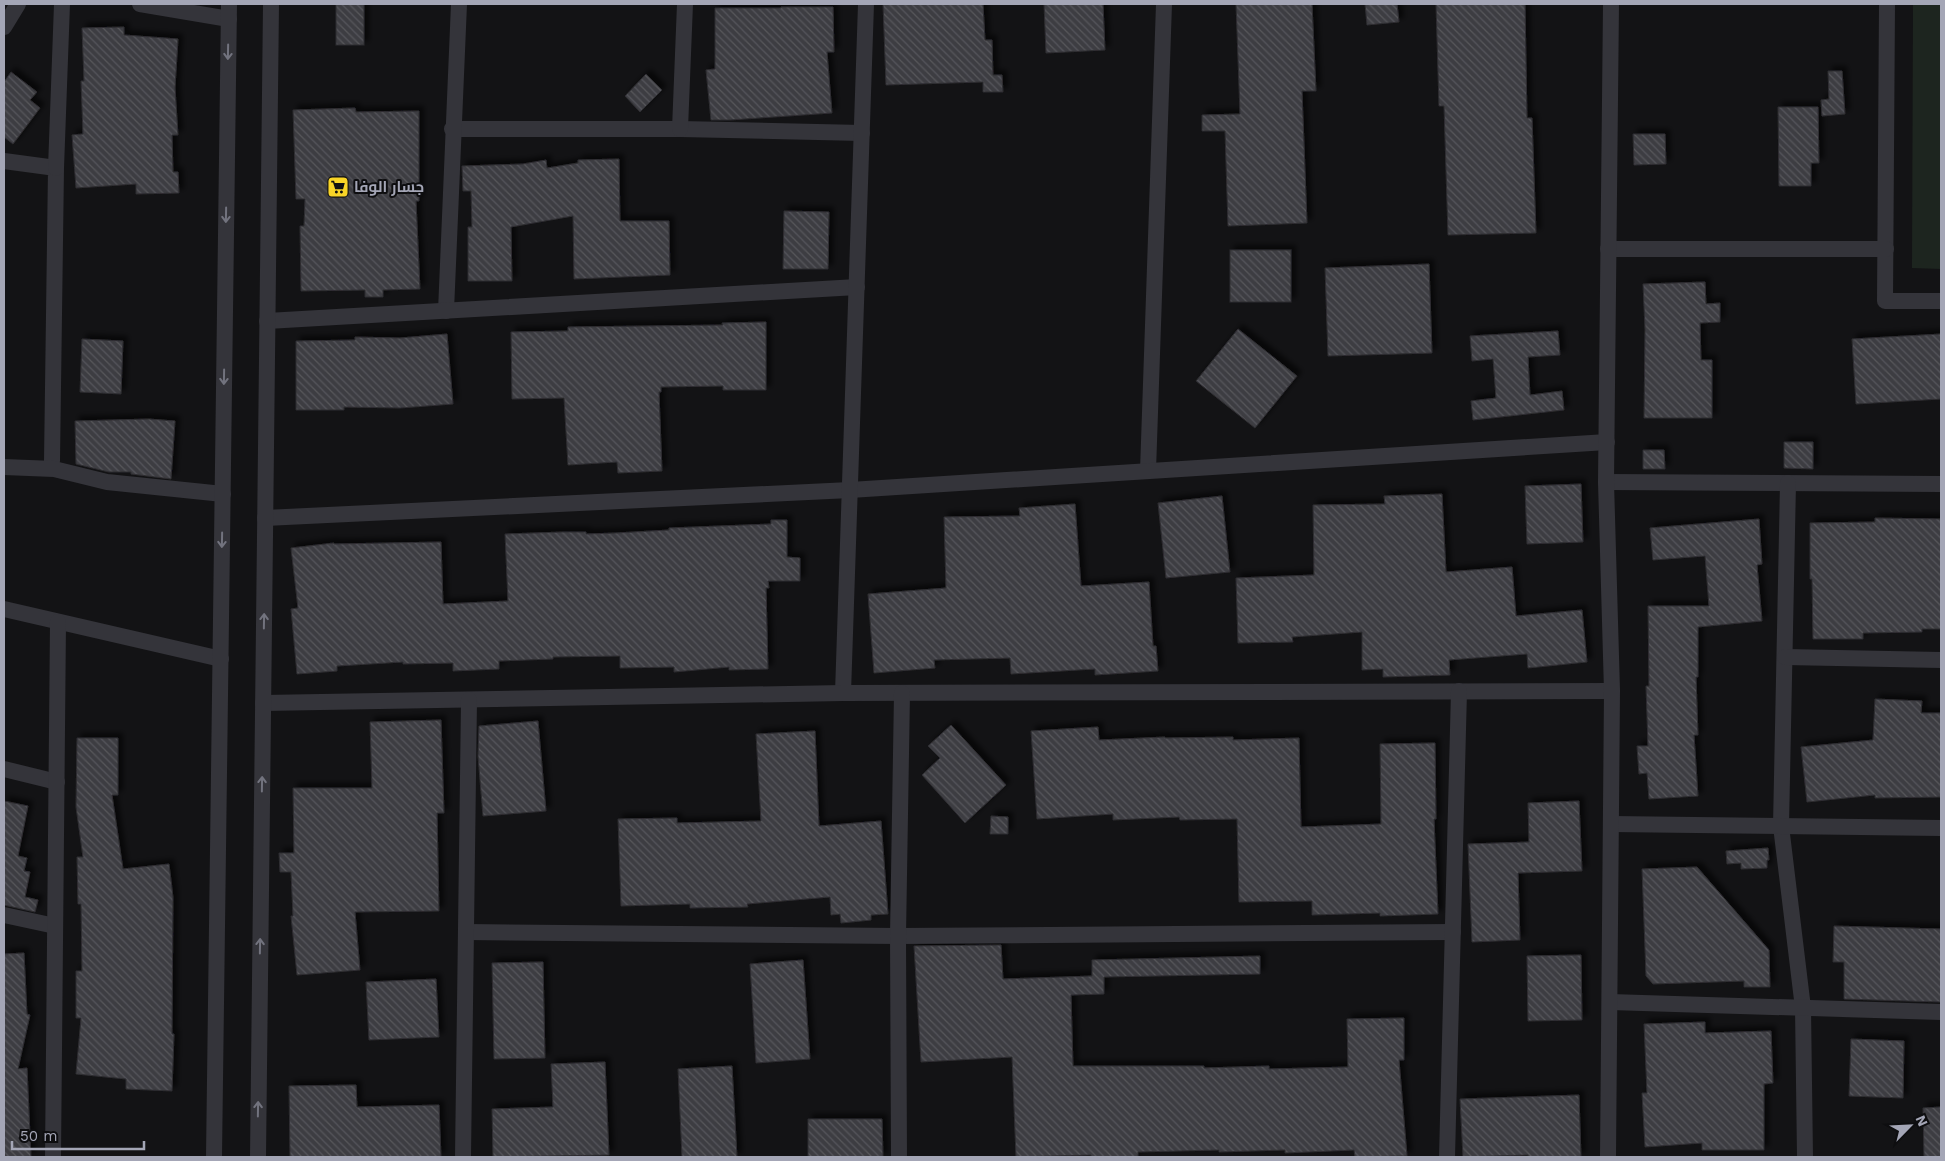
<svg xmlns="http://www.w3.org/2000/svg" width="1945" height="1161" viewBox="0 0 1945 1161" font-family="'Work Sans',Cairo,sans-serif">
	<style>
		.green { fill: #1d251f }
		.building { fill: url(#building-back-hatch); stroke: #2e2d31; filter: url(#shadow) }
		.lines { fill: none; stroke-linecap: round; stroke-linejoin: round }
		.street { stroke: #34343a; stroke-width: 16 }
		.oneway { stroke: #72737e }
		.labels { text-anchor: middle; dominant-baseline: central; stroke-width: 4; stroke-linejoin: round; paint-order: stroke }
		.poi-label { font-size: 15px; font-weight: bold; fill: #a4a6b6; stroke: #0e0e10; text-anchor: start }
	</style>
	<defs>
		<pattern id="building-back-hatch" width="6" height="6" patternUnits="userSpaceOnUse" patternTransform="scale(1.25)"><rect width="6" height="6" fill="#3d3d42"/><path d="M-1 5l2 2M0 0l6 6M5-1l2 2" fill="none" stroke="#56565b"/></pattern>
		<filter id="shadow"><feDropShadow dx="4.5" dy="-4.5" stdDeviation="2.5" flood-color="#0009"/></filter>
	</defs>
	<rect width="100%" height="100%" fill="#131315"/>
	<polygon class="green" points="1913,4 1941,4 1941,269 1912,268"/>
	<g class="building">
		<rect x="336" y="4" width="28" height="41"/>
		<polygon points="883,4 983,4 985,40 992,40 993,75 1002,75 1003,92 983,92 983,82 886,85"/>
		<polygon points="1044,4 1103,4 1105,50 1046,53"/>
		<polygon points="1236,4 1312,4 1316,91 1302,91 1307,223 1228,226 1225,131 1202,131 1202,115 1240,114"/>
		<polygon points="1365,4 1397,4 1399,22 1367,25"/>
		<polygon points="1436,4 1525,4 1527,118 1532,118 1536,233 1448,235 1444,106 1439,106"/>
		<polygon points="781,7 833,7 834,52 827,52 832,113 730,120 711,120 706,70 715,69 715,8 781,8"/>
		<polygon points="124,27 124,35 178,39 175,88 178,135 172,135 173,172 178,172 179,193 136,194 136,184 76,188 72,135 83,134 81,81 84,81 82,28"/>
		<polygon points="1828,71 1842,71 1845,114 1822,116 1821,100 1829,99"/>
		<polygon points="11,72 37,92 30,100 40,108 13,144 4,137 4,82"/>
		<polygon points="646,74 662,90 640,112 625,96"/>
		<polygon points="1778,107 1818,107 1819,163 1811,163 1811,186 1779,186"/>
		<polygon points="355,108 356,112 419,111 419,201 416,201 420,289 383,290 383,297 365,297 365,290 301,291 300,226 304,226 305,199 296,199 293,110"/>
		<polygon points="1633,134 1665,134 1666,164 1634,165"/>
		<polygon points="619,159 620,221 669,221 670,275 574,279 573,216 511,227 512,281 468,281 468,227 472,227 471,191 463,191 462,166 523,164 546,160 547,168 578,163 578,160"/>
		<polygon points="784,211 829,212 828,269 783,269"/>
		<rect x="1230" y="250" width="61" height="52"/>
		<polygon points="1429,264 1432,353 1328,356 1325,268"/>
		<polygon points="1705,282 1706,304 1720,303 1720,322 1700,323 1701,360 1712,360 1712,418 1644,418 1645,329 1643,284"/>
		<polygon points="766,322 766,390 723,390 723,386 661,387 661,392 659,392 662,471 618,473 617,462 568,465 564,398 512,399 511,332 568,331 568,327 723,325 722,323"/>
		<polygon points="1238,329 1297,376 1255,428 1196,381"/>
		<polygon points="1558,331 1560,355 1528,357 1530,395 1562,391 1564,410 1473,420 1471,401 1496,398 1493,359 1472,361 1470,336"/>
		<polygon points="447,334 453,404 400,408 344,407 344,410 296,410 296,341 355,340 355,337 400,338"/>
		<polygon points="1941,334 1941,399 1856,404 1852,339"/>
		<polygon points="82,339 123,341 121,394 80,392"/>
		<polygon points="149,419 175,421 171,479 131,474 131,472 109,472 76,464 75,421"/>
		<polygon points="1784,442 1813,442 1813,469 1784,468"/>
		<polygon points="1643,450 1664,450 1665,469 1643,469"/>
		<polygon points="1581,484 1583,542 1527,544 1525,486"/>
		<polygon points="1442,494 1446,572 1512,567 1516,616 1582,610 1587,662 1528,668 1527,654 1449,660 1450,675 1383,677 1383,669 1362,670 1362,632 1292,637 1293,642 1238,643 1236,578 1314,575 1313,505 1385,504 1384,496"/>
		<polygon points="1222,496 1230,572 1166,578 1158,503"/>
		<polygon points="1075,504 1081,586 1149,582 1153,646 1156,646 1158,671 1095,675 1095,669 1011,674 1010,658 934,660 935,668 874,673 868,594 946,588 944,517 1020,516 1019,508"/>
		<polygon points="1875,518 1941,519 1941,629 1922,629 1922,632 1863,633 1863,639 1813,639 1812,579 1810,579 1810,523 1875,522"/>
		<polygon points="1759,519 1762,564 1757,565 1762,621 1698,627 1698,677 1696,677 1698,735 1694,735 1698,796 1649,799 1647,773 1639,774 1637,746 1648,746 1646,686 1649,686 1648,606 1709,606 1705,556 1653,560 1650,528"/>
		<polygon points="771,520 787,520 787,557 800,558 800,581 768,581 769,588 766,588 768,669 729,670 729,667 674,672 674,667 620,668 620,656 553,657 553,659 499,661 499,669 453,671 453,663 403,664 403,662 337,666 337,671 297,674 291,609 298,608 291,548 334,543 334,544 441,542 443,604 508,601 505,534 563,532 586,532 586,534 616,533 669,530 669,528 771,524"/>
		<polygon points="1875,699 1922,701 1921,713 1941,713 1941,797 1875,798 1875,795 1807,802 1801,747 1873,740"/>
		<polygon points="441,720 444,813 437,813 439,911 355,912 360,970 297,975 291,916 293,916 291,872 280,872 279,853 294,853 293,788 372,788 370,722"/>
		<polygon points="538,721 546,811 483,816 478,756 479,726"/>
		<polygon points="951,725 1006,785 965,823 922,775 940,758 928,746"/>
		<polygon points="1098,727 1099,740 1165,737 1165,738 1233,737 1233,740 1299,738 1301,827 1381,824 1380,744 1435,743 1436,819 1434,819 1438,914 1380,916 1380,913 1312,915 1312,901 1239,902 1237,819 1180,820 1179,817 1113,820 1113,814 1037,819 1031,731"/>
		<polygon points="815,731 819,826 881,821 888,914 871,915 871,920 841,923 840,914 831,915 830,897 747,904 748,907 690,908 690,904 621,906 618,819 677,818 677,823 761,821 756,734"/>
		<polygon points="77,738 118,738 118,795 112,795 123,869 169,864 173,897 172,1034 174,1034 172,1091 126,1089 126,1079 76,1074 81,1018 76,1018 76,971 82,971 81,904 78,904 77,857 83,857 76,807"/>
		<polygon points="4,801 28,806 18,856 27,858 24,871 30,872 25,897 38,900 35,912 4,905"/>
		<polygon points="1579,801 1582,871 1518,873 1520,940 1472,942 1468,844 1529,842 1528,803"/>
		<polygon points="991,816 1008,817 1008,834 990,834"/>
		<polygon points="1768,848 1769,860 1767,860 1767,868 1741,869 1741,863 1727,864 1726,851"/>
		<polygon points="1697,867 1769,950 1770,987 1744,987 1744,981 1653,984 1646,976 1642,869"/>
		<polygon points="1834,926 1941,929 1941,1002 1844,999 1844,962 1833,962"/>
		<polygon points="1001,945 1003,979 1092,976 1092,960 1260,956 1260,974 1104,977 1104,994 1071,995 1073,1066 1204,1066 1204,1068 1269,1066 1269,1069 1348,1067 1347,1019 1404,1018 1404,1060 1399,1060 1407,1156 1355,1157 1354,1150 1285,1153 1285,1150 1219,1152 1219,1150 1138,1152 1138,1157 1091,1157 1091,1155 1016,1157 1012,1057 921,1062 914,946"/>
		<polygon points="24,953 27,1014 30,1015 18,1069 27,1068 31,1157 4,1157 4,954"/>
		<polygon points="1581,955 1582,1020 1528,1021 1527,956"/>
		<polygon points="803,960 810,1059 756,1063 750,964"/>
		<polygon points="543,962 545,1058 494,1059 492,963"/>
		<polygon points="436,979 439,1037 369,1040 366,982"/>
		<polygon points="1705,1022 1705,1033 1771,1031 1773,1083 1764,1084 1764,1150 1702,1150 1702,1143 1645,1147 1642,1093 1647,1093 1644,1024"/>
		<polygon points="1851,1039 1904,1041 1903,1098 1849,1096"/>
		<polygon points="605,1062 609,1155 493,1157 492,1109 553,1107 551,1064"/>
		<polygon points="732,1066 737,1157 682,1157 678,1069"/>
		<polygon points="356,1085 357,1107 439,1105 441,1157 290,1157 289,1086"/>
		<polygon points="1579,1095 1581,1157 1528,1157 1528,1155 1463,1157 1460,1099"/>
		<polygon points="1941,1107 1941,1157 1924,1157 1923,1108"/>
		<polygon points="808,1119 882,1119 883,1157 808,1157"/>
	</g>
	<g class="lines">
		<g class="street">
			<polyline points="140,4 229,19"/>
			<polyline points="1887,4 1885,301 1941,301"/>
			<polyline points="4,27 18,4"/>
			<polyline points="452,129 680,129 862,133"/>
			<polyline points="680,129 685,4"/>
			<polyline points="4,161 56,168 52,461"/>
			<polyline points="56,168 62,4"/>
			<polyline points="1608,249 1886,249"/>
			<polyline points="446,311 459,4"/>
			<polyline points="267,321 857,287"/>
			<polyline points="4,467 54,469 107,482 223,494"/>
			<polyline points="1148,471 1164,4"/>
			<polyline points="1606,482 1941,484"/>
			<polyline points="1788,483 1781,826 1803,1008 1805,1157"/>
			<polyline points="265,518 850,490 1607,442"/>
			<polyline points="4,609 221,659"/>
			<polyline points="1785,657 1941,660"/>
			<polyline points="843,693 866,4"/>
			<polyline points="263,703 843,693 1612,691"/>
			<polyline points="4,769 57,782"/>
			<polyline points="1611,824 1941,828"/>
			<polyline points="4,915 55,926"/>
			<polyline points="466,932 898,936 1453,932"/>
			<polyline points="1610,1002 1941,1012"/>
			<polyline points="53,1157 58,622"/>
			<polyline points="214,1157 229,4"/>
			<polyline points="258,1157 271,4"/>
			<polyline points="463,1157 469,700"/>
			<polyline points="899,1157 898,936 902,693"/>
			<polyline points="1447,1157 1459,691"/>
			<polyline points="1608,1157 1612,691 1606,482 1611,4"/>
		</g>
	</g>
	<defs><path id="oneway-shaft" d="M-6 0H5M1.5-3L5.5 0L1.5 3" fill="none" stroke-width="1.6" stroke-linecap="round" stroke-linejoin="round" transform="scale(1.25)"/></defs>
	<g class="oneway">
		<use href="#oneway-shaft" transform="translate(228 52) rotate(91)"/>
		<use href="#oneway-shaft" transform="translate(226 215) rotate(91)"/>
		<use href="#oneway-shaft" transform="translate(224 377) rotate(91)"/>
		<use href="#oneway-shaft" transform="translate(222 540) rotate(91)"/>
		<use href="#oneway-shaft" transform="translate(264 621) rotate(-89)"/>
		<use href="#oneway-shaft" transform="translate(262 784) rotate(-89)"/>
		<use href="#oneway-shaft" transform="translate(260 946) rotate(-89)"/>
		<use href="#oneway-shaft" transform="translate(258 1109) rotate(-89)"/>
	</g>
	<defs>
		<g id="supermarket-square" transform="scale(1.125)"><rect x="-9" y="-9" width="18" height="18" rx="4" fill="#f9d527" stroke="#0e0e10"/><path d="M-6-5.5h2.5l.6 2H6L4.5 2H-2.5L-4.4-4H-6ZM-1.5 3.2a1.3 1.3 0 1 0 .1 0ZM3 3.2a1.3 1.3 0 1 0 .1 0Z" fill="#111"/></g>
	</defs>
	<g fill-rule="evenodd">
		<use href="#supermarket-square" x="338" y="187"/>
	</g>
	<g class="labels">
		<g class="poi-label">
			<text x="354" y="187">جسار الوفا</text>
		</g>
	</g>
	<rect width="1945" height="1161" fill="none" stroke="#a4a6b6" stroke-width="10"/>
	<g transform="translate(1910 1126) rotate(66)" stroke="#0e0e10" stroke-width="4" paint-order="stroke">
	<path d="M0-4L9 19L0 12L-9 19Z" fill="#a4a6b6"/>
	<text y="-8" font-size="14" font-weight="bold" text-anchor="middle" fill="#a4a6b6">N</text>
	</g>
	<path d="M12 1141v8h132v-8" fill="none" stroke="#a4a6b6" stroke-width="2.5"/>
	<text x="20" y="1141" font-size="15" fill="#a4a6b6" stroke="#0e0e10" stroke-width="4" paint-order="stroke">50 m</text>
</svg>
